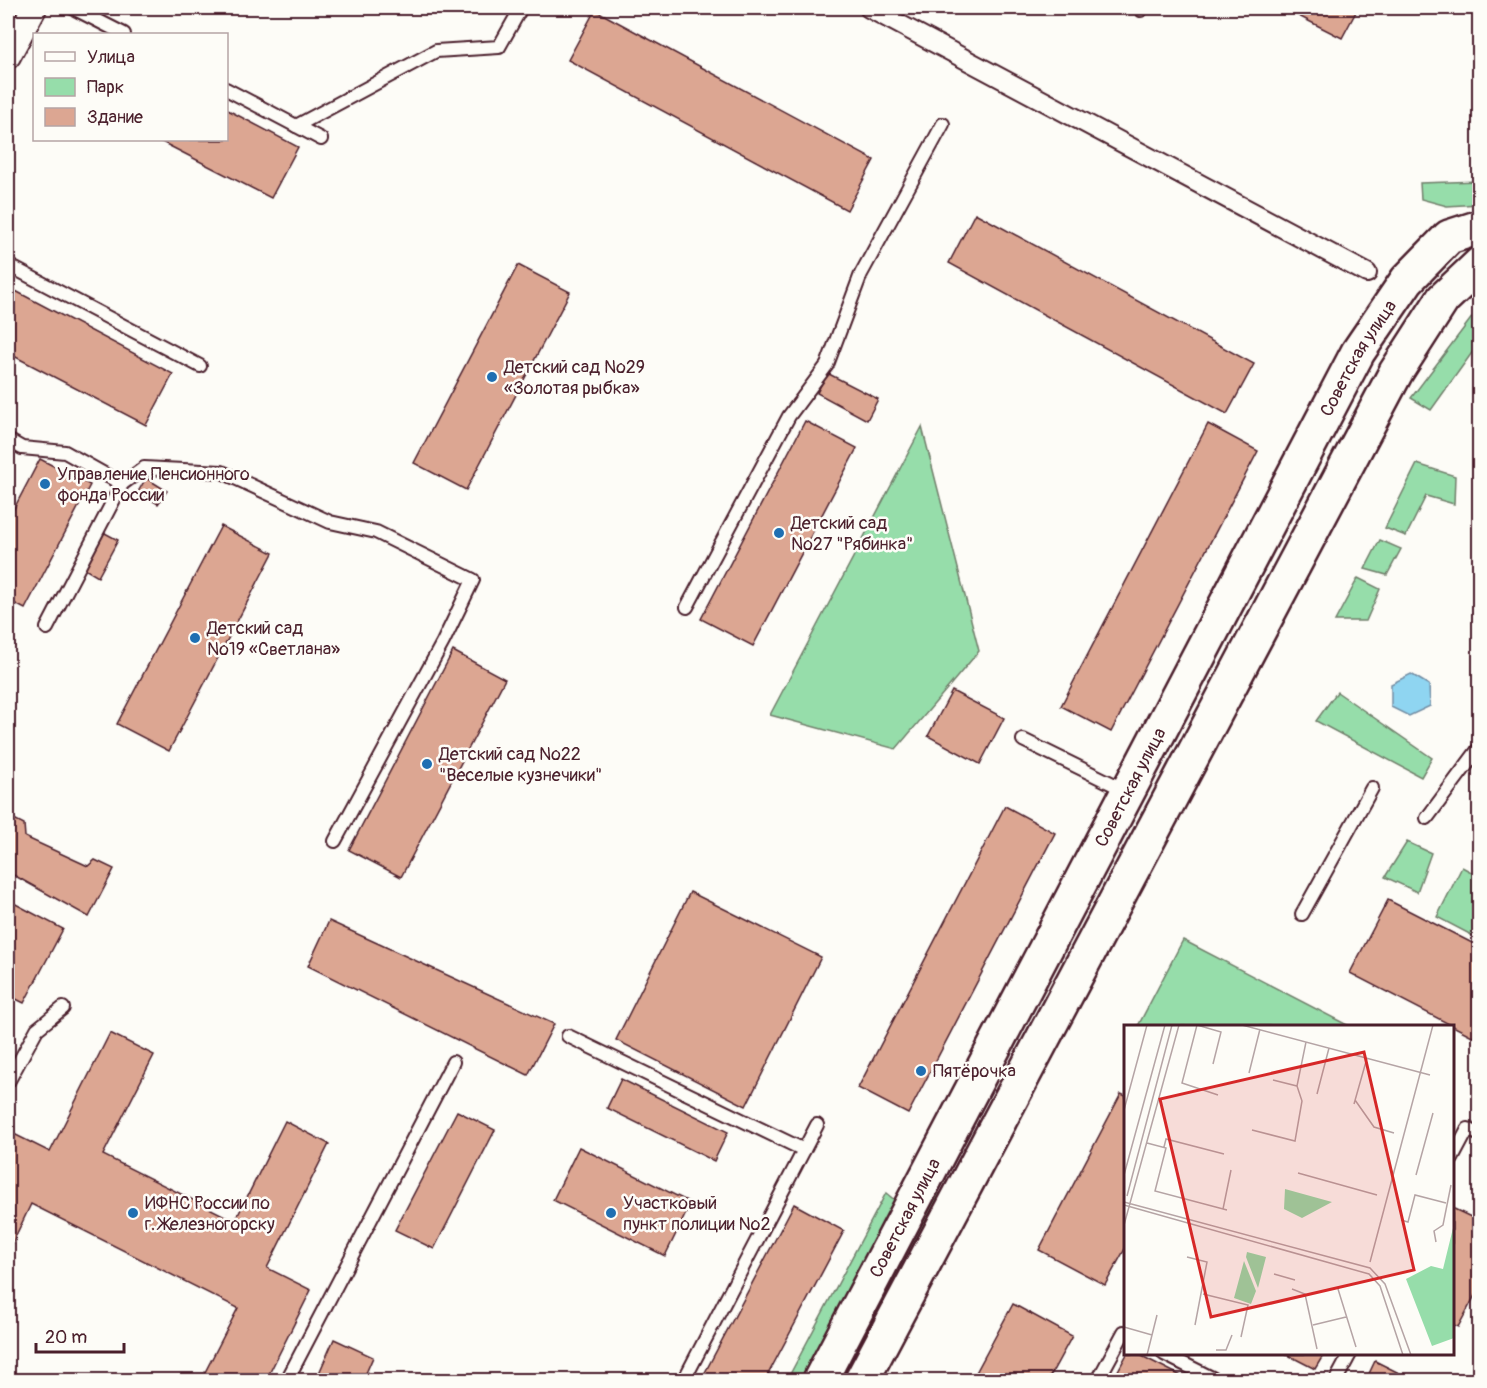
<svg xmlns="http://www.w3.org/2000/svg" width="1487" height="1388" viewBox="0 0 1487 1388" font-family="Pangolin,sans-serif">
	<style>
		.green { fill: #96ddaa; stroke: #707e6a; stroke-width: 1.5 }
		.water { fill: #8fd5f1; stroke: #738ca2; stroke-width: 1.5 }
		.building { fill: #dca692; stroke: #4a1f2b; stroke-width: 1.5 }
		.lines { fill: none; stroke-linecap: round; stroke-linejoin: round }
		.service-casing { stroke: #4a1f2b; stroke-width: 16 }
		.pedestrian-casing { stroke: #4a1f2b; stroke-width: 22 }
		.minor-casing { stroke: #4a1f2b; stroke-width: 28 }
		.secondary-casing { stroke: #4a1f2b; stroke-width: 38 }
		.service { stroke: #fdfcf7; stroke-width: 12 }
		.pedestrian { stroke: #fdfcf7; stroke-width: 18 }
		.minor { stroke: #fdfcf7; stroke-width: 24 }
		.secondary { stroke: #fdfcf7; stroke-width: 33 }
		.poi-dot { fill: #1f6fb2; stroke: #fdfcf7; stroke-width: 2 }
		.labels { text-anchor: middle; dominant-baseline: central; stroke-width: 5; stroke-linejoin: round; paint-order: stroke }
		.street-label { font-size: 18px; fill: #4a1f2b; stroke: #fdfcf7 }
		.poi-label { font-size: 18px; fill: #4a1f2b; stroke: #fdfcf7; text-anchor: start }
		.inset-road { fill: none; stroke: #b5a4a5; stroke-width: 1.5 }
		.view { fill: #d62828; fill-opacity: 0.15; stroke: #d62828; stroke-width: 3 }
		.inset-edge { fill: none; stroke: #4a1f2b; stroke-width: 3 }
	</style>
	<rect width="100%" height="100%" fill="#fdfcf7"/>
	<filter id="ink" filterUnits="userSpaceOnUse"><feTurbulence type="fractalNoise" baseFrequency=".0167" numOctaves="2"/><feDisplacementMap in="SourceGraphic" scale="12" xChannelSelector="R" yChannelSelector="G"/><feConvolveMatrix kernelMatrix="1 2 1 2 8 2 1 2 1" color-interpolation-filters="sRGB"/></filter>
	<g filter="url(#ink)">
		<g class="green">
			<polygon points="1479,181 1479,204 1447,206 1421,199 1420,183"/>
			<polygon points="1479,308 1479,343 1431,410 1411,398"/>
			<polygon points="922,427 979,651 896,749 770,715"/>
			<polygon points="1417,464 1455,476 1454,504 1426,496 1406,536 1385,528"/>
			<polygon points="1380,540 1401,549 1387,575 1365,569"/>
			<polygon points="1358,578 1380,589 1366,621 1335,621"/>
			<polygon points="1337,692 1432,758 1421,777 1316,721"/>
			<polygon points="1407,842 1431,853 1417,892 1385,877"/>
			<polygon points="1462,867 1479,876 1479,939 1437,917"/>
			<polygon points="1183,940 1349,1026 1138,1026"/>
			<polygon points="886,1193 897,1202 804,1380 787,1380"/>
			<polygon points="938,1193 947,1198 853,1380 841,1380"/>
		</g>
		<polygon class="water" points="1411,674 1429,685 1430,706 1409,716 1391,707 1391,684"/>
		<g class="building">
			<polygon points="1283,8 1358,8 1342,38"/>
			<polygon points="595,10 874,160 847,210 568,60"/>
			<polygon points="226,109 298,147 271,198 158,140 226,140"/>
			<polygon points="975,213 1254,364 1227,414 949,263"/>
			<polygon points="518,265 570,292 466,490 414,463"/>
			<polygon points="8,287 173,374 146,425 8,353"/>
			<polygon points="827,373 878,399 867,420 817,393"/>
			<polygon points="805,421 857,448 753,646 701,619"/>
			<polygon points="1208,424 1258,451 1111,732 1061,706"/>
			<polygon points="40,459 90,485 25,609 8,600 8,520"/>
			<polygon points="146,478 167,491 158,504 138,492"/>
			<polygon points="221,526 273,553 169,751 117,724"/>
			<polygon points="103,532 118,540 98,577 83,568"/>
			<polygon points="453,651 505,679 401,877 349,850"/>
			<polygon points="952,691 1004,718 980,764 928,736"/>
			<polygon points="1005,806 1055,833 908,1114 858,1088"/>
			<polygon points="8,816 24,824 25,837 88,866 95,860 114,869 89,917 8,872"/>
			<polygon points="690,892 821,957 746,1106 616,1040"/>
			<polygon points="8,900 63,929 24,1003 8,995"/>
			<polygon points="1388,900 1480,947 1480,1040 1350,973"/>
			<polygon points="329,921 554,1024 528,1075 308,966"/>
			<polygon points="110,1033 154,1055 103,1155 235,1221 285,1121 329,1144 267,1268 311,1290 266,1380 201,1380 238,1308 31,1204 8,1252 8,1131 50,1152"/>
			<polygon points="621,1079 728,1132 714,1161 607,1108"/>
			<polygon points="1121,1094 1126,1096 1126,1247 1105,1285 1039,1250"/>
			<polygon points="457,1111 495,1130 434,1249 395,1230"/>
			<polygon points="579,1147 691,1203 665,1256 553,1200"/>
			<polygon points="1480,1201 1480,1286 1458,1327 1452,1324 1452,1208 1471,1217"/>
			<polygon points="794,1204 844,1231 765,1380 701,1380"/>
			<polygon points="1013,1304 1072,1336 1048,1380 972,1380"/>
			<polygon points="334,1339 373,1357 363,1380 316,1380"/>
			<polygon points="1127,1354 1138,1354 1189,1380 1113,1380"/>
			<polygon points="1286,1354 1324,1354 1315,1369"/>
			<polygon points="1375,1361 1413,1380 1366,1380"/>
		</g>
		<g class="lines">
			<g class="service-casing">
				<g id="service">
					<polyline points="73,8 124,34"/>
					<polyline points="1141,10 1142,8"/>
					<polyline points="226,89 321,139"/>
					<polyline points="296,126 436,51 499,47 521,8"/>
					<polyline points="8,265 200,366"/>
					<polyline points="8,440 22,448 65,452 122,484 47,628"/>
					<polyline points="122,484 144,468 222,472 330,522 376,532 473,580 443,642 335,841"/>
					<polyline points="687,607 789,416 827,365 861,274 943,124"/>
					<polyline points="1023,740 1127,791"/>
					<polyline points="1427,818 1480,747"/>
					<polyline points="1302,914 1372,788"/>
					<polyline points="568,1036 804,1150"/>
					<polyline points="8,1082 37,1029 63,1008"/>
					<polyline points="1452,1159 1468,1129 1480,1135"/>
					<polyline points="1164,1354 1216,1380"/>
					<polyline points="287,1380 453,1062"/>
					<polyline points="684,1380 817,1125"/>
					<polyline points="1098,1380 1124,1332 1126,1333"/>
					<polyline points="1336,1380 1350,1354"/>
				</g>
			</g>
			<g class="pedestrian-casing">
				<polyline id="pedestrian" points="869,8 1367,273"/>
			</g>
			<g class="minor-casing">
				<polyline id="minor" points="8,56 34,8"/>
			</g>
			<g class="secondary-casing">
				<g id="secondary">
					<path id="s1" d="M 820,1380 L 1358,352 L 1407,280 L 1449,237 L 1480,227"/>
					<polyline points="862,1380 1396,372 1443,299 1480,264"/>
				</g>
			</g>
			<use href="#service" class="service"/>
			<use href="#pedestrian" class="pedestrian"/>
			<use href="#minor" class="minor"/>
			<use href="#secondary" class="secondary"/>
		</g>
	</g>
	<g class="poi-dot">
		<circle cx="492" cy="377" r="6"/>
		<circle cx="45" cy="484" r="6"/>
		<circle cx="779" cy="533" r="6"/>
		<circle cx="195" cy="638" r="6"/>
		<circle cx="427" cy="764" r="6"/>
		<circle cx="921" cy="1071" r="6"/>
		<circle cx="133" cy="1213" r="6"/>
		<circle cx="611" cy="1213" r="6"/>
	</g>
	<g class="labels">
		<g class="street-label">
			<text stroke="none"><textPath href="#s1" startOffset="1155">Советская улица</textPath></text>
			<text stroke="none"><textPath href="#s1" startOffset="669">Советская улица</textPath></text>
			<text stroke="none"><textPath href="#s1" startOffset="183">Советская улица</textPath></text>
		</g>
		<g class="poi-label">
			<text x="504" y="367">Детский сад №29<tspan x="504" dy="21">«Золотая рыбка»</tspan></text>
			<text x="57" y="474">Управление Пенсионного<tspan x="57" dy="21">фонда России</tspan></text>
			<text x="791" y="523">Детский сад<tspan x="791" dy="21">№27 "Рябинка"</tspan></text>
			<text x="207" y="628">Детский сад<tspan x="207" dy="21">№19 «Светлана»</tspan></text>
			<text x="439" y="754">Детский сад №22<tspan x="439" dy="21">"Веселые кузнечики"</tspan></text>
			<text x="933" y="1071">Пятёрочка</text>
			<text x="145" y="1203">ИФНС России по<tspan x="145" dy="21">г. Железногорску</tspan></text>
			<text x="623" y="1203">Участковый<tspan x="623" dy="21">пункт полиции №2</tspan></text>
		</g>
	</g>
	<g transform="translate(1124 1025)">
		<rect width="330" height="330" fill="#fdfcf7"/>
		<path d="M 161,164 L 208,177 L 178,193 L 160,184 ZM 330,199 L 330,313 L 308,321 L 282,254 L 307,241 L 319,244 ZM 123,227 L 142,232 L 134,263 L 122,232 ZM 120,236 L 132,266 L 127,279 L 110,273 Z" fill="#96ddaa"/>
		<path class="inset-road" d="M 73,0 L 58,58 L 94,70M 73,0 L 97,7 L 89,39M 118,0 L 306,50M 125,48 L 136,4M 149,55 L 173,61 L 182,17M 193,69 L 205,23M 231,75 L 250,102 L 270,108M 230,79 L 243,33M 0,85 L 23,0M 128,105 L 171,116 L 178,76 L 173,61M 23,118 L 42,123 L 31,166 L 103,185M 40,122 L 42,114 L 100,129M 174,148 L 253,170M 0,150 L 41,0M 292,150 L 309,88M 3,171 L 48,0M 0,177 L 246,243 L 261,259 L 287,330M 0,180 L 245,249 L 256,261 L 279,330M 99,184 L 107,145M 277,195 L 284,197 L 291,170 L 322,178M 0,200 L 55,0M 312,217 L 310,206 L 319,200 L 327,160M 63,232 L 83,237 L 71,300M 246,237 L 309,0M 150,249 L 171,255M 168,264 L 181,269 L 193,324M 214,264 L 232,322M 79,269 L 124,280 L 117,312M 189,300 L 222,292M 0,302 L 28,310M 92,325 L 102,325 L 108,310M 23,330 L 33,290"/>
		<path class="view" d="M 240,27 L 290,245 L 87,292 L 36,74 Z"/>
		<rect width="330" height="330" class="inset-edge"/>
	</g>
	<rect width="1487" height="1388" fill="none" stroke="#fdfcf7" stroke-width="30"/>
	<rect x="15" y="15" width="1457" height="1358" fill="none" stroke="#4a1f2b" stroke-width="2" filter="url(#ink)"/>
	<rect x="33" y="33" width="195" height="108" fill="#fdfcf7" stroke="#b5a4a5" stroke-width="1.5"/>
	<rect x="45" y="52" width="30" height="9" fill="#fdfcf7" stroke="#b5a4a5" stroke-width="1.5"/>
	<text x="87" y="63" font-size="18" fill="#4a1f2b">Улица</text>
	<rect x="45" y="78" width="30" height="18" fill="#96ddaa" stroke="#b5a4a5" stroke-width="1.5"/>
	<text x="87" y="93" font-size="18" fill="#4a1f2b">Парк</text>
	<rect x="45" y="108" width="30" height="18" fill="#dca692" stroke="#b5a4a5" stroke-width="1.5"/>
	<text x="87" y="123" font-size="18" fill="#4a1f2b">Здание</text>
	<path d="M36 1343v9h88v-9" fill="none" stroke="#4a1f2b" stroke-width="3"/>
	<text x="45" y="1343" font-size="18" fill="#4a1f2b" stroke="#fdfcf7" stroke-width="4.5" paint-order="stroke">20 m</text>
</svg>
